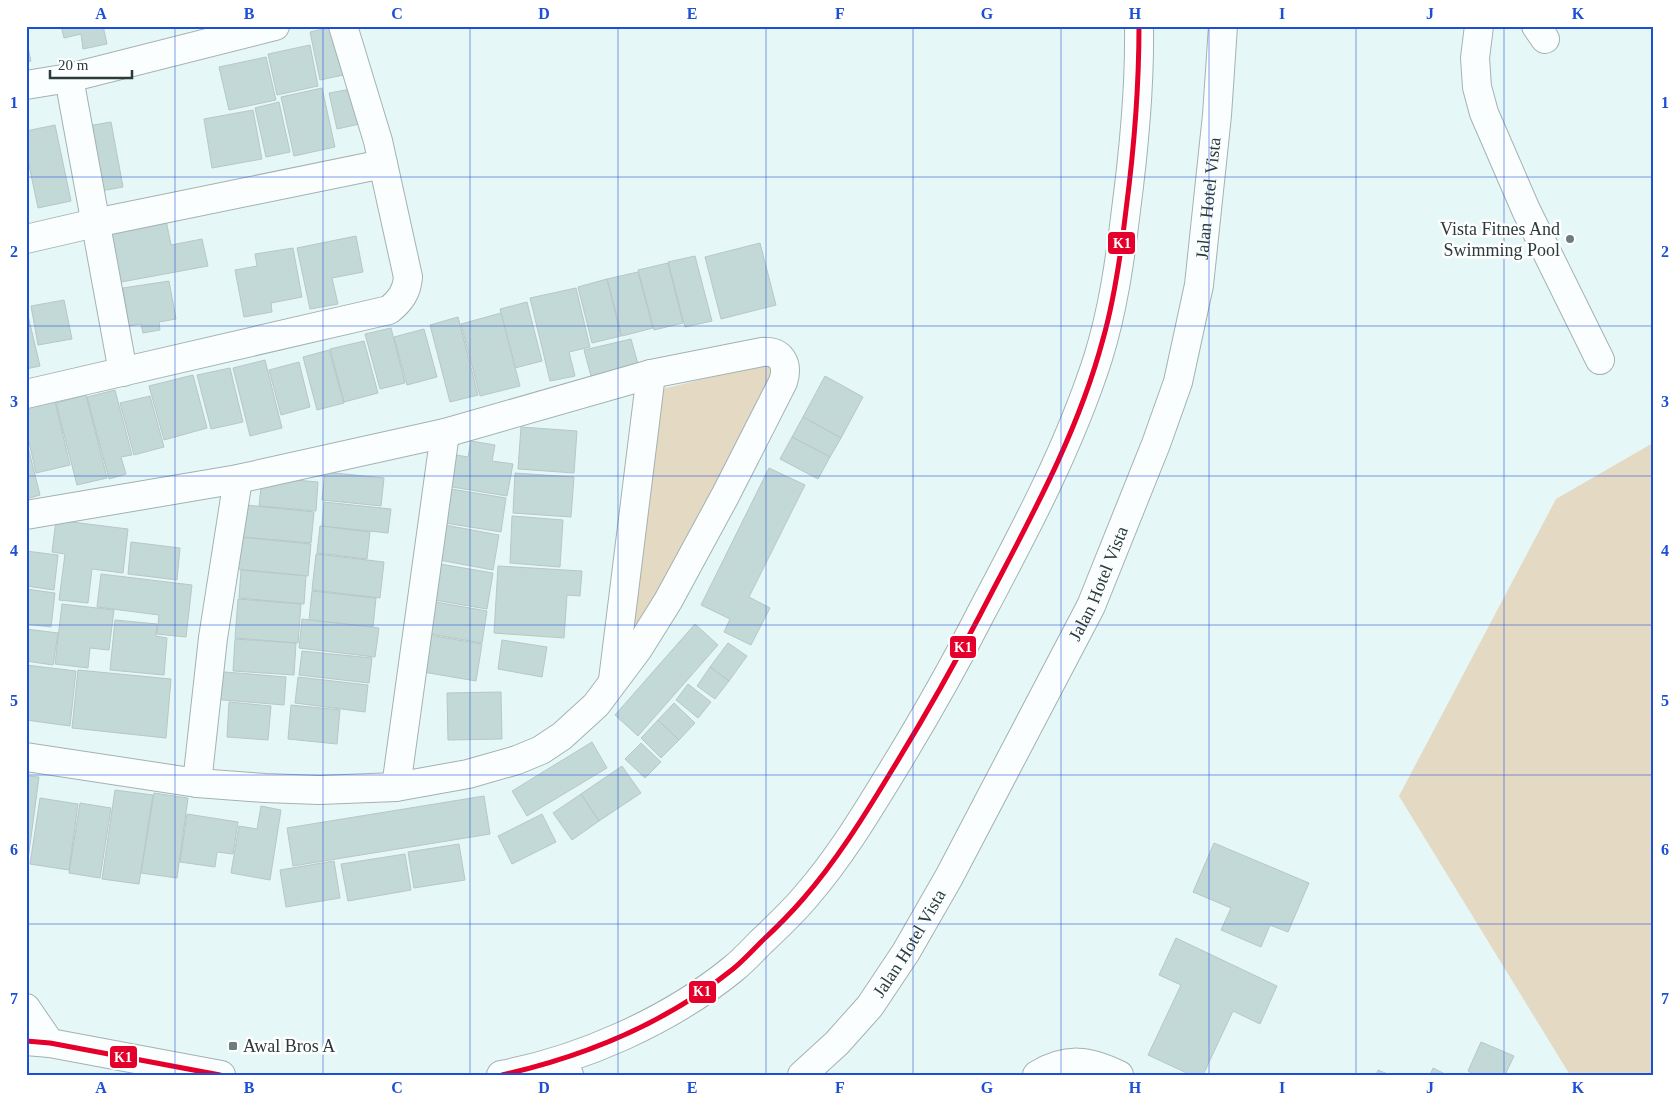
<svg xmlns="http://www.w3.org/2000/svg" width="1679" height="1101" viewBox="0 0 1679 1101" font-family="'Times New Roman',serif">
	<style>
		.green { fill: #e4d9c2 }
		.building { fill: #c2d9d8; stroke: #b8c7c7 }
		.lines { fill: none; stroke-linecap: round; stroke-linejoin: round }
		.minor-casing { stroke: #a3b2b1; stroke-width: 30 }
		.major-casing { stroke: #a3b2b1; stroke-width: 30 }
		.highway-casing { stroke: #a3b2b1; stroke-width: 30 }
		.minor { stroke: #fbfefe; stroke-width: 28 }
		.major { stroke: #fbfefe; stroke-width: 28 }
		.highway { stroke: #fbfefe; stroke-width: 28 }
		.bus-1-casing { stroke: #fff; stroke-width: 9 }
		.bus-1 { stroke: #e4002b; stroke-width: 5 }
		.grid { fill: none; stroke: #1d4ed8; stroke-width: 1; stroke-opacity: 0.55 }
		.poi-dot { fill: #6c7d7c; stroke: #fff; stroke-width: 2 }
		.labels { text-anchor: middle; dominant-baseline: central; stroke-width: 5; stroke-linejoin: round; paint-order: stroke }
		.street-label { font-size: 18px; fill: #2b3b3b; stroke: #fff }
		.poi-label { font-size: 18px; fill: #2b3b3b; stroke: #fff; text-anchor: end }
		.line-badge { stroke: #fff; stroke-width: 2 }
		.badge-label { font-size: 14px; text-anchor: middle; font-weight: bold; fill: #fff }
		.neatline { fill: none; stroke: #1d4ed8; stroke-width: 2 }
		.grid-label { font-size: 16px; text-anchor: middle; font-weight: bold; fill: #1d4ed8 }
	</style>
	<rect width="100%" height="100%" fill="#e5f7f6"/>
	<g class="green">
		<polygon points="773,362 775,377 657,604 632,627 662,389"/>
		<polygon points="1653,443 1653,1075 1570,1075 1399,796 1556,499"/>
	</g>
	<g class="building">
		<polygon points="61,26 103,26 107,44 83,49 81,34 64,38"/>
		<polygon points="338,26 348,74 320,80 310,32"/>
		<polygon points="26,39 31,61 26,62"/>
		<polygon points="310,45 318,86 277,95 268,54"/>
		<polygon points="266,57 276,100 229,110 219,67"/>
		<polygon points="322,88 335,147 294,156 281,97"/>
		<polygon points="357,88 364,123 337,129 329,93"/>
		<polygon points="279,102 290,152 266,157 255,108"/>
		<polygon points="253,110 262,159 212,168 204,119"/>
		<polygon points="111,122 123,187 95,192 82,127"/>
		<polygon points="55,125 71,201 38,208 26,151 26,131"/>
		<polygon points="166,220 171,245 202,239 208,266 116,283 106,232"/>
		<polygon points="356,236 363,272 332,278 338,304 310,309 297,248"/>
		<polygon points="760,243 776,305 721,319 705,257"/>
		<polygon points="293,248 302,297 271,303 272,312 244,317 235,270 257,266 255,254"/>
		<polygon points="695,256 712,321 685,327 668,262"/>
		<polygon points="668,263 683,323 654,330 638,270"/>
		<polygon points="638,272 653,328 622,336 607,279"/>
		<polygon points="607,279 621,336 592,343 578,287"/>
		<polygon points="169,281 176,319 159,322 160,330 143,333 141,324 129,326 123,288"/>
		<polygon points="576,288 590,347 569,352 575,376 550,381 530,298"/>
		<polygon points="64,300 72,339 38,345 31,306"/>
		<polygon points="527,302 542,361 515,368 500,309"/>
		<polygon points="26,307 40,366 26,369"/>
		<polygon points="501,313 520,386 480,396 461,324"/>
		<polygon points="458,317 478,395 450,402 430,325"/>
		<polygon points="391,328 405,383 380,389 365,334"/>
		<polygon points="424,329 437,377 407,385 394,337"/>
		<polygon points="631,339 638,364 591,376 584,350"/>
		<polygon points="364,341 378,393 344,402 330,349"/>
		<polygon points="329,350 344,403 317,410 303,357"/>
		<polygon points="265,360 282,428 250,436 233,368"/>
		<polygon points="299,362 310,407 281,415 269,370"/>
		<polygon points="230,368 243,422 211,429 197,375"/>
		<polygon points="193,375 207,428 164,440 149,386"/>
		<polygon points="825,376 863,397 841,438 803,417"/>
		<polygon points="52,389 70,465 36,473 26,429 26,395"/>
		<polygon points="115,390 132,455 121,457 126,474 109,479 87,397"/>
		<polygon points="86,395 107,478 77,485 56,403"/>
		<polygon points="150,396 164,447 134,455 120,403"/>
		<polygon points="803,417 841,438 830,457 792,437"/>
		<polygon points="521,427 577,431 574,473 518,469"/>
		<polygon points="792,437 830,457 818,479 780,459"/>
		<polygon points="26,439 40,495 26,499"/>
		<polygon points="471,441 495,445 492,461 513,464 507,496 446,486 451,454 468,457"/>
		<polygon points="769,468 805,485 749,597 770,608 751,645 724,632 730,619 701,605"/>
		<polygon points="325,472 384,478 381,506 322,500"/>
		<polygon points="515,473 574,477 571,517 513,513"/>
		<polygon points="262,477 318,482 316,511 259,506"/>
		<polygon points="445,488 506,498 501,532 439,522"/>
		<polygon points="324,502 391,509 388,533 322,526"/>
		<polygon points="246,505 314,512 311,543 243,537"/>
		<polygon points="512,516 563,520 560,567 510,563"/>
		<polygon points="56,520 128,529 123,573 92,569 88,603 59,600 65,554 52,552"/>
		<polygon points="445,525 499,535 493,570 439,560"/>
		<polygon points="320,526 370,532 367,559 317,553"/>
		<polygon points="240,537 311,544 308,576 237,569"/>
		<polygon points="131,542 180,548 177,580 128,574"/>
		<polygon points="26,551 58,555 54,590 26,586"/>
		<polygon points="316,554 384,562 380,598 312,590"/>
		<polygon points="440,564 493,573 487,609 434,600"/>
		<polygon points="498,566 582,571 580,596 567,595 564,638 494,633"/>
		<polygon points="241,570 306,576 304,604 239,598"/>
		<polygon points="101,574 192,585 186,637 157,634 159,615 97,607"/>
		<polygon points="26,589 55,593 51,627 26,624"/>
		<polygon points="312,591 376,598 373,627 309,620"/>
		<polygon points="238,599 301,604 298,643 235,638"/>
		<polygon points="424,600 487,611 482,643 419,632"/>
		<polygon points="62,604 114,610 109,650 90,648 88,668 55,664"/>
		<polygon points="302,619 379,628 375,657 299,648"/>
		<polygon points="115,620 157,624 156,636 167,638 164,675 110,670"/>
		<polygon points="695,624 718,645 638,736 615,715"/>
		<polygon points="26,629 58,633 53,665 26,661"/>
		<polygon points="422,634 482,644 476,681 417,671"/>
		<polygon points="235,639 296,643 294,675 233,671"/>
		<polygon points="502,640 547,647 542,677 498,669"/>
		<polygon points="728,643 747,656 729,681 710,667"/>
		<polygon points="302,651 372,658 369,683 299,675"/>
		<polygon points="26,665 76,671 70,726 26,720"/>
		<polygon points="710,667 729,681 715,699 697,686"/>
		<polygon points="78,670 171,679 166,738 72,728"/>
		<polygon points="213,671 286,677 284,705 211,699"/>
		<polygon points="298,677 368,685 365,712 295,703"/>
		<polygon points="688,684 711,702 698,718 676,700"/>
		<polygon points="501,692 502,739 448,740 447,693"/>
		<polygon points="229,702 271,706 268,740 227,737"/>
		<polygon points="674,703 695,723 679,740 658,720"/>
		<polygon points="291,705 340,710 337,744 288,739"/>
		<polygon points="658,720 679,740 661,758 641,738"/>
		<polygon points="592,742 607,768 527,816 512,791"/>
		<polygon points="641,743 661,762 645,778 625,759"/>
		<polygon points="622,766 641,793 599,821 581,794"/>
		<polygon points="26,776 39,777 28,860 26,860"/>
		<polygon points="115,790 153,795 139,884 102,879"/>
		<polygon points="154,793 188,798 177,878 141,873"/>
		<polygon points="581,794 599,821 572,840 553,813"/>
		<polygon points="484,796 490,834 293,866 287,828"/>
		<polygon points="40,798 78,804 69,870 30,864"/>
		<polygon points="80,803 111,808 100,878 69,873"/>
		<polygon points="261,806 281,810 270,880 231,873 239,826 257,829"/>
		<polygon points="187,814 238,822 233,854 217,852 215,867 180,862"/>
		<polygon points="542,814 556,842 512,864 498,836"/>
		<polygon points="1214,843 1309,883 1288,932 1270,925 1261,947 1221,930 1231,908 1193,892"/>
		<polygon points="459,844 465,880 414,888 408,852"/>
		<polygon points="405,854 411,890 348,901 341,864"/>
		<polygon points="334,861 340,898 286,907 280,870"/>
		<polygon points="1176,938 1277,986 1260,1024 1233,1011 1203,1075 1191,1075 1148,1055 1181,985 1159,975"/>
		<polygon points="1481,1042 1514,1056 1505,1075 1476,1075 1468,1071"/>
		<polygon points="1433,1068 1447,1075 1430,1075"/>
		<polygon points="1378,1070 1390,1075 1376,1075"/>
	</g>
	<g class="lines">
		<g class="minor-casing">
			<g id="minor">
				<polyline points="1479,26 1475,58 1477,87 1484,113 1526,210 1600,360"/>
				<polyline points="1536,26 1545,39"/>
				<polyline points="69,78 123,372"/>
				<polyline points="26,85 69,78 275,26"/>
				<polyline points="26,239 95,223 383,164"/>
				<path d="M 26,394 L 389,310 C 400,301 407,292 408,277 L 378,141 L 343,26"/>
				<path d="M 26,515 L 238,479 L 445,433 L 651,374 L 762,352 C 781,350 789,364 783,382 L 725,496 L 668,601 L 638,649 L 596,705 L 562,736 L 541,750 L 517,760 L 468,774 L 396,787 L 319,790 L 265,788 L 197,783 L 26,757"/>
				<polyline points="613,680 651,374"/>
				<polyline points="197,783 213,638 238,479"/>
				<polyline points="396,787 445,433"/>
				<polyline points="26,1008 50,1043"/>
				<path id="s1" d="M 802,1075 L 837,1043 L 870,1006 L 906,952 L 949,877 L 1091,606 L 1156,444 L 1178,382 L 1199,285 L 1217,115 L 1223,26"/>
				<path d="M 1037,1075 C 1067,1057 1089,1060 1119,1075"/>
			</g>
		</g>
		<g class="major-casing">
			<g id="major">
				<polyline points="26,1041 50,1043 221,1075"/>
				<path d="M 501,1075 C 581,1060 669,1021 733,969 C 743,961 752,951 761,942 C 777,927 793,912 807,895 C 839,858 864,817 889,776 C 921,724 952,670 980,615 C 1024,532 1069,448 1098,358 C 1113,310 1120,260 1126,210 C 1134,149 1140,88 1139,26"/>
			</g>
		</g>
		<g class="highway-casing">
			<polyline id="highway" points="530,1069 554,1069 569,1075"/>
		</g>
		<use href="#minor" class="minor"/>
		<use href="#major" class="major"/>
		<use href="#highway" class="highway"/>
		<g class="bus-1-casing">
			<g id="bus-1">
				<polyline points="26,1041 50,1043 220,1075"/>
				<path d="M 502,1075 C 586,1056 666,1023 733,969 C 743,961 752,951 762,941 C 776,928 790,914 803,899 C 836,861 863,818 889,775 C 921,723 952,669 980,615 C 1026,526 1077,437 1103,339 C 1115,297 1121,253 1126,210 C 1134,149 1139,88 1139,26"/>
			</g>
		</g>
		<use href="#bus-1" class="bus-1"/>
	</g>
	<path class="grid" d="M 175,26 L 175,1075M 323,26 L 323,1075M 470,26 L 470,1075M 618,26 L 618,1075M 766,26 L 766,1075M 913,26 L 913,1075M 1061,26 L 1061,1075M 1209,26 L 1209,1075M 1356,26 L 1356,1075M 1504,26 L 1504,1075M 26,177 L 1653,177M 26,326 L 1653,326M 26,476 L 1653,476M 26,625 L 1653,625M 26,775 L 1653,775M 26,924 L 1653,924"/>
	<g class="poi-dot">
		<circle cx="1570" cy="239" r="5"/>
		<rect x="228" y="1041" width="10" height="10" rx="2.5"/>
	</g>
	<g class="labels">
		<g class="street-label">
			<text stroke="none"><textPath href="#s1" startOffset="981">Jalan Hotel Vista</textPath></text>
			<text stroke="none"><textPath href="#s1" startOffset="578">Jalan Hotel Vista</textPath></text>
			<text stroke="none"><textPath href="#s1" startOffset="171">Jalan Hotel Vista</textPath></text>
		</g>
		<g class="poi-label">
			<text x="1560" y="229">Vista Fitnes And<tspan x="1560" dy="21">Swimming Pool</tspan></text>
			<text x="243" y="1046" text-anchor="start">Awal Bros A</text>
		</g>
	</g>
	<g class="line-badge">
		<rect x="1107" y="231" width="29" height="24" rx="5" fill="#e4002b"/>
		<rect x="949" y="635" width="28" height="24" rx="5" fill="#e4002b"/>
		<rect x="688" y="980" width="29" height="24" rx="5" fill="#e4002b"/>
		<rect x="109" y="1045" width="29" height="24" rx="5" fill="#e4002b"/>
	</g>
	<g class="badge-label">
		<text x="1122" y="248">K1</text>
		<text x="963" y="652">K1</text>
		<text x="702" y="996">K1</text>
		<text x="123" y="1062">K1</text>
	</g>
	<rect width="1679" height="1101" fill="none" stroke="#ffffff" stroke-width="55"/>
	<path d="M50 70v8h82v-8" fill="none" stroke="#2b3b3b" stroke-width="2.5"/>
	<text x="58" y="70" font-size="15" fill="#2b3b3b" stroke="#ffffff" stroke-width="4" paint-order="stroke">20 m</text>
	<rect x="28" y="28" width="1624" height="1046" class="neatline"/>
	<g class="grid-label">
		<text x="101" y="19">A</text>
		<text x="249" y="19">B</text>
		<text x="397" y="19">C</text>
		<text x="544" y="19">D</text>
		<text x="692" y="19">E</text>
		<text x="840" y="19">F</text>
		<text x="987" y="19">G</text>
		<text x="1135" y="19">H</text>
		<text x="1282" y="19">I</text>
		<text x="1430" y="19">J</text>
		<text x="1578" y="19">K</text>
		<text x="14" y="108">1</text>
		<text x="1665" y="108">1</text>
		<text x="14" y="257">2</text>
		<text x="1665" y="257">2</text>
		<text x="14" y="407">3</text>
		<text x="1665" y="407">3</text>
		<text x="14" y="556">4</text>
		<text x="1665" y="556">4</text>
		<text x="14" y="706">5</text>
		<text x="1665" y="706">5</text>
		<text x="14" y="855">6</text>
		<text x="1665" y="855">6</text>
		<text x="14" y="1004">7</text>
		<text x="1665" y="1004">7</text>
		<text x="101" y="1093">A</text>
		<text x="249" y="1093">B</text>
		<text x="397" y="1093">C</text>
		<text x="544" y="1093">D</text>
		<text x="692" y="1093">E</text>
		<text x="840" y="1093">F</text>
		<text x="987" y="1093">G</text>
		<text x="1135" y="1093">H</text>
		<text x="1282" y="1093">I</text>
		<text x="1430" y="1093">J</text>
		<text x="1578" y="1093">K</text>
	</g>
</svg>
